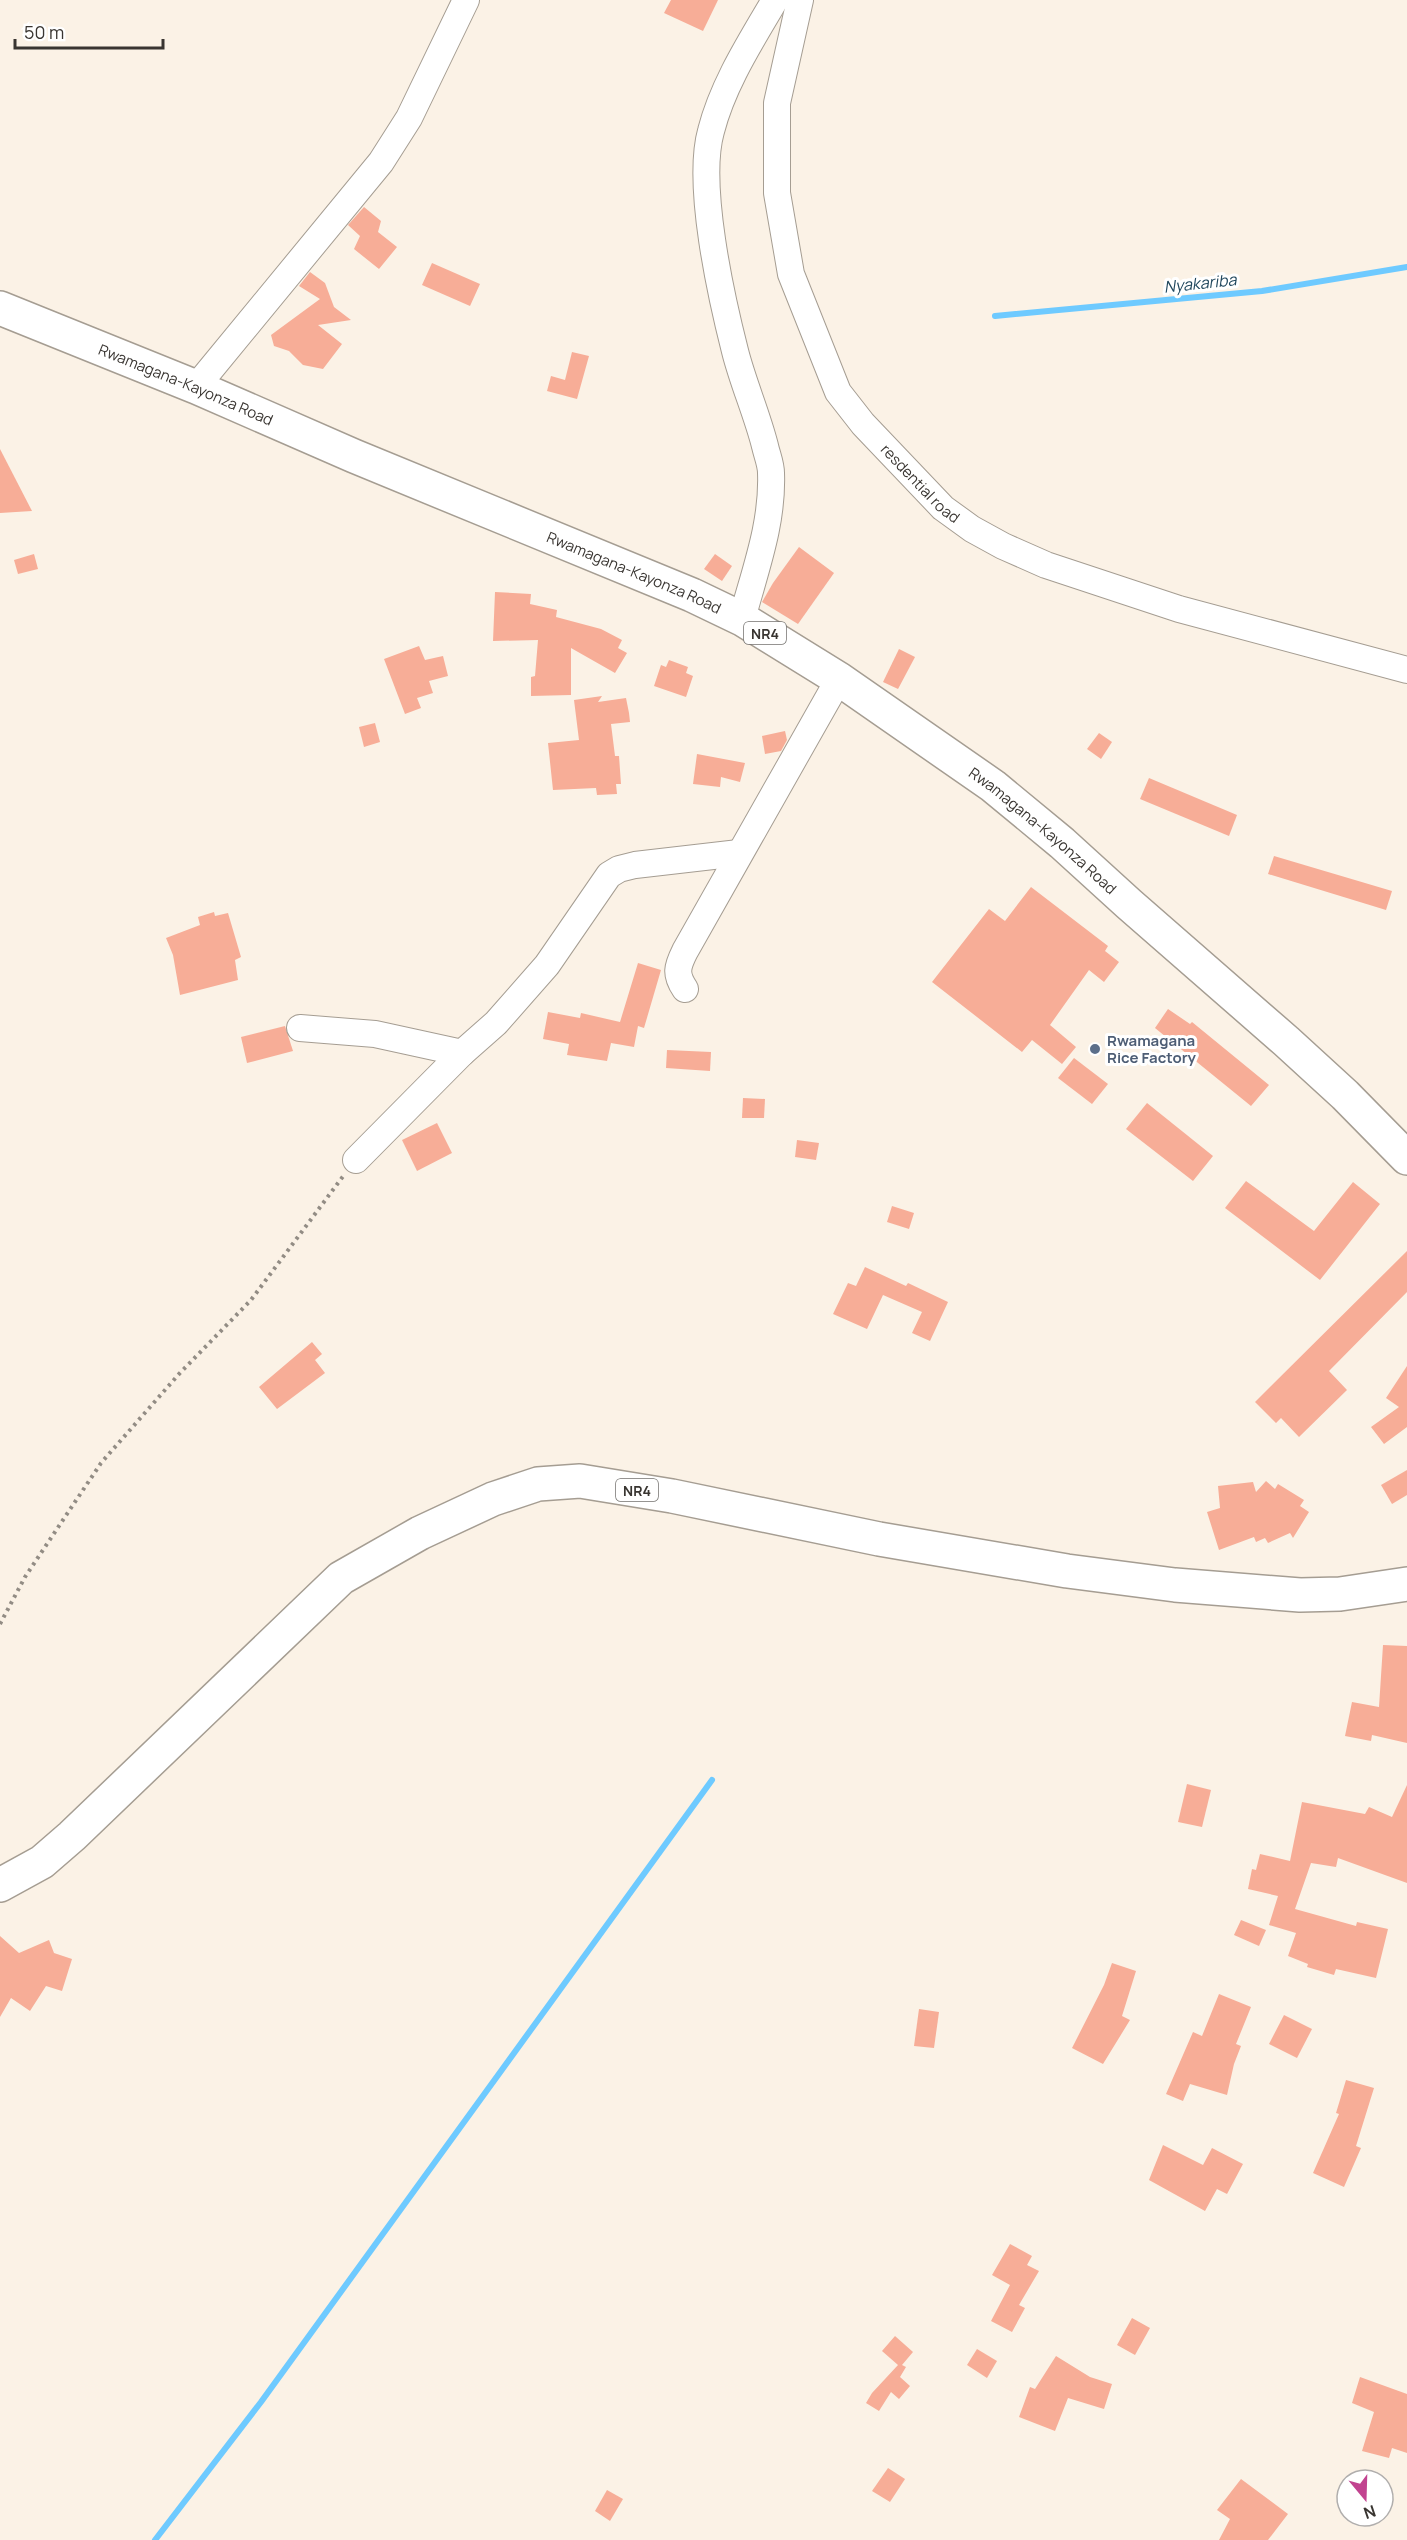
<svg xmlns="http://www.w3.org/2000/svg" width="1407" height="2540" viewBox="0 0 1407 2540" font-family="Manrope,sans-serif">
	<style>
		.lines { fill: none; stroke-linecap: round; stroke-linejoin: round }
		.stream { stroke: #6ecaff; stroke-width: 6 }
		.building { fill: #f7ad97 }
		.minor-casing { stroke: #a59d92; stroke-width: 28 }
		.highway-casing { stroke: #a59d92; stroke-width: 36 }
		.path { stroke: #928c84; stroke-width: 4; stroke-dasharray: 3 4.5; stroke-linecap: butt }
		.minor { stroke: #fff; stroke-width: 26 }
		.highway { stroke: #fff; stroke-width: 33 }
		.service-dot { fill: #5c6f8a; stroke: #fff; stroke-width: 2 }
		.labels { text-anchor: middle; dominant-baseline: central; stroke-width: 6; stroke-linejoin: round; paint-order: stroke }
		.shield { fill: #fff; stroke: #74726f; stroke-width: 1.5 }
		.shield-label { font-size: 14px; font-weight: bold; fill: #393531 }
		.street-label { font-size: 15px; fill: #393531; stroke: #fff }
		.service-label { font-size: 15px; font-weight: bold; fill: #4e5e75; stroke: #fff; text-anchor: start }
		.water-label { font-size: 16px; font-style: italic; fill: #20475d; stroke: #fff }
	</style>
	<rect width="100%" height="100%" fill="#fbf2e6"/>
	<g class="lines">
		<g class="stream">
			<polyline points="995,316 1262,291 1407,267"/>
			<polyline points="155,2540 261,2402 712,1780"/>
		</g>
	</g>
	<g class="building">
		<polygon points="671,0 718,0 703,31 664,13"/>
		<polygon points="364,207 381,221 378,232 397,247 379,269 354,249 360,236 348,225"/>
		<polygon points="432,263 480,284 470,306 422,285"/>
		<polygon points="310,272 325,283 334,307 351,320 318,325 342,344 323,369 303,365 289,351 274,346 271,335 320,299 299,286"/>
		<polygon points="572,352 589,356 577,399 547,391 551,376 565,380"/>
		<polygon points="0,449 32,511 0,513"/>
		<polygon points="799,547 834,573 798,624 762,602 773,583"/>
		<polygon points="34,554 38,569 18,574 14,560"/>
		<polygon points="715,554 732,566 722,581 704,569"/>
		<polygon points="495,592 531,594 530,604 557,610 556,617 601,629 622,640 618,648 627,653 615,673 571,648 571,695 531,696 531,677 535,676 538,640 493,641"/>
		<polygon points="419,646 425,660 443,656 448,676 429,681 433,693 417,698 421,708 405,714 384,659"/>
		<polygon points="899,649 915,657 898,689 883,682"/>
		<polygon points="669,660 688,667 686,673 693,676 686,697 654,686 661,665 666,667"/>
		<polygon points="602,696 598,702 626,698 629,713 630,722 611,724 615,756 619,756 621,784 616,784 617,794 597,795 596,788 553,790 548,743 579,740 574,700"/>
		<polygon points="375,723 380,742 364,747 359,727"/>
		<polygon points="785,731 787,740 781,751 765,754 762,736"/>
		<polygon points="1099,733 1112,742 1101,759 1087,749"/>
		<polygon points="697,754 745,763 740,782 721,777 720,787 693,784"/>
		<polygon points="1149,778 1237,815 1229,836 1140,799"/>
		<polygon points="1274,856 1392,891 1386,910 1268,874"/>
		<polygon points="1031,887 1108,946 1105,951 1119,962 1104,982 1089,970 1050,1025 1076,1047 1062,1064 1032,1040 1022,1052 932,982 989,909 1005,921"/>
		<polygon points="214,912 215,916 228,913 241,957 235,960 238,980 180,995 173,955 166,938 200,925 198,917"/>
		<polygon points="638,963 661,970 644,1028 638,1026 634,1047 611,1043 607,1061 567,1055 569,1044 543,1039 548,1012 580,1018 581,1013 620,1022"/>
		<polygon points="1168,1009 1190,1024 1192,1022 1269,1085 1251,1106 1155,1028"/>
		<polygon points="285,1026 293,1051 247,1063 241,1037"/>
		<polygon points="667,1050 711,1052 710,1071 666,1068"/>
		<polygon points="1074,1058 1108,1084 1092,1104 1058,1078"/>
		<polygon points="743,1098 765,1099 764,1118 742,1118"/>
		<polygon points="1147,1103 1213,1156 1193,1181 1126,1129"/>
		<polygon points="437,1123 452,1153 417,1171 402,1140"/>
		<polygon points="797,1140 819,1143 816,1160 795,1157"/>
		<polygon points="1246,1181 1314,1231 1353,1182 1380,1204 1320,1280 1225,1208"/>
		<polygon points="892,1206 914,1213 909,1229 887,1222"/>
		<polygon points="1407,1251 1407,1292 1329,1371 1347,1390 1299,1437 1281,1418 1276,1423 1255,1402"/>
		<polygon points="865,1267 906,1286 908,1283 948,1302 930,1341 912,1333 922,1312 883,1295 867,1329 833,1314 848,1283 856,1286"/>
		<polygon points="312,1342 322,1354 315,1360 325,1373 277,1409 259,1387"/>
		<polygon points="1407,1366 1407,1427 1384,1444 1371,1427 1399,1407 1386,1398"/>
		<polygon points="1407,1470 1407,1495 1392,1504 1381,1485"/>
		<polygon points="1266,1481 1275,1489 1278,1484 1304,1500 1300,1506 1309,1512 1293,1538 1290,1533 1268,1543 1265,1538 1256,1542 1254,1537 1219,1550 1207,1512 1220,1508 1218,1486 1253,1482 1256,1492"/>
		<polygon points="1383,1645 1407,1646 1407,1743 1372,1735 1371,1741 1345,1736 1352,1702 1379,1707"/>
		<polygon points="1187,1784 1211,1790 1202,1827 1178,1822"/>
		<polygon points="1407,1785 1407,1883 1338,1858 1336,1867 1311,1863 1295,1909 1356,1926 1357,1922 1388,1929 1376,1978 1336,1969 1334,1975 1307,1967 1308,1964 1288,1956 1296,1933 1269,1925 1278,1896 1248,1889 1252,1869 1256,1870 1260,1854 1290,1861 1302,1802 1365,1814 1369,1807 1392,1817"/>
		<polygon points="1241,1920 1266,1930 1259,1946 1234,1935"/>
		<polygon points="0,1936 19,1953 49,1940 54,1953 72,1959 62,1991 46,1986 30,2011 11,1998 0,2017"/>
		<polygon points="1112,1963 1136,1971 1122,2016 1130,2020 1103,2064 1072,2048 1104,1985"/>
		<polygon points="1219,1994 1251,2007 1236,2044 1241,2046 1234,2064 1227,2095 1190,2084 1183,2101 1166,2094 1193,2032 1202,2036"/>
		<polygon points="919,2009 939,2012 934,2048 914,2046"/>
		<polygon points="1284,2015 1312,2029 1297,2058 1269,2044"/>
		<polygon points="1346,2080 1374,2088 1356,2146 1361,2148 1344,2187 1313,2173 1339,2114 1336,2113"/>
		<polygon points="1163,2145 1203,2165 1212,2148 1243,2164 1227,2194 1217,2189 1205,2211 1149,2180"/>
		<polygon points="1010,2244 1032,2256 1027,2265 1039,2271 1019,2305 1025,2308 1012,2332 991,2321 1010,2285 992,2275"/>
		<polygon points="1132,2318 1150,2328 1135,2355 1117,2345"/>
		<polygon points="895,2336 913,2352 902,2365 906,2367 900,2377 910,2386 899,2399 891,2392 879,2411 866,2403 872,2393 898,2365 882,2351"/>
		<polygon points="977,2349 997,2361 987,2378 967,2365"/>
		<polygon points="1056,2356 1090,2377 1112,2384 1104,2409 1068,2398 1055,2431 1019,2417 1030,2387 1035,2389"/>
		<polygon points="1360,2377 1407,2394 1407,2453 1392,2448 1389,2458 1362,2451 1374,2412 1352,2403"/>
		<polygon points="888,2468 905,2479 890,2502 872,2491"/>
		<polygon points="1241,2479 1288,2514 1268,2540 1219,2540 1230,2519 1217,2510"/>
		<polygon points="607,2490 623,2499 610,2521 595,2511"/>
	</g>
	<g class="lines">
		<g class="minor-casing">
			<g id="minor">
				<path id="s1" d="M 800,0 L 777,103 L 777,193 L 791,274 L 838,392 L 863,424 L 943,508 L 972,529 L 1003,546 L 1046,565 L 1179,609 L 1407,670"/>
				<polyline points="196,387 381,162 409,118 466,0"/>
				<path d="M 742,619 C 755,570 773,524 771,473 C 771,464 767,455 765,446 C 757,414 743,383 735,351 C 721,296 696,184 711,131 C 723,84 751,41 775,0"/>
				<path d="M 685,989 C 675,974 677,967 685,951 L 839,679"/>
				<polyline points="300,1028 375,1034 462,1053"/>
				<polyline points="356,1160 462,1053 496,1023 547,965 609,875 619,869 635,865 739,853"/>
			</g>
		</g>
		<g class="highway-casing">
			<g id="highway">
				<path id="s2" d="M 0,308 L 196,387 L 354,456 L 692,595 L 742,619 L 839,679 L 993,786 L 1062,843 L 1129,904 L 1286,1041 L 1345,1095 L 1407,1158"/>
				<polyline points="0,1885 42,1862 72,1836 341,1578 420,1533 493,1499 538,1484 580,1481 672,1496 879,1539 1067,1571 1175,1585 1300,1595 1340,1594 1407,1584"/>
			</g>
		</g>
		<polyline class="path" points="0,1624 25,1577 101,1463 179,1374 251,1300 344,1175"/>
		<use href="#minor" class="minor"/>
		<use href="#highway" class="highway"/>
	</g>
	<circle class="service-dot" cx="1095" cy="1049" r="6"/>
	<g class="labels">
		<g class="shield">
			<rect x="744" y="622" width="42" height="22" rx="4.5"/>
			<rect x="616" y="1479" width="42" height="22" rx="4.5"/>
		</g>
		<g class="shield-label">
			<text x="765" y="633">NR4</text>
			<text x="637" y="1490">NR4</text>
		</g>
		<g class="street-label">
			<text stroke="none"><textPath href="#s2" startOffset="201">Rwamagana-Kayonza Road</textPath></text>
			<text stroke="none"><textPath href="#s1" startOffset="528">resdential road</textPath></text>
			<text stroke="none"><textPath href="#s2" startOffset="687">Rwamagana-Kayonza Road</textPath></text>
			<text stroke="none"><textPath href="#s2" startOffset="1173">Rwamagana-Kayonza Road</textPath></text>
		</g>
		<g class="service-label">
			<text x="1107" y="1040">Rwamagana<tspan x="1107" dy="17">Rice Factory</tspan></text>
		</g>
		<g class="water-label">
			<text transform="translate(1200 283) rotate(-6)">Nyakariba</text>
		</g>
	</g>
	<g transform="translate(1365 2498) rotate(161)"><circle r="28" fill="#ffffff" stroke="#b0aead" stroke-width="1.5"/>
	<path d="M0-4.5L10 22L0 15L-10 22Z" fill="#c24390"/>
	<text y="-9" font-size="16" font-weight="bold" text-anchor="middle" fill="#393531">N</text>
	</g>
	<path d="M15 39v9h148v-9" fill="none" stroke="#393531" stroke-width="3"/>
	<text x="24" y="39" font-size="18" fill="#393531" stroke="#ffffff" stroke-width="4.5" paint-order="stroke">50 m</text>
</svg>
